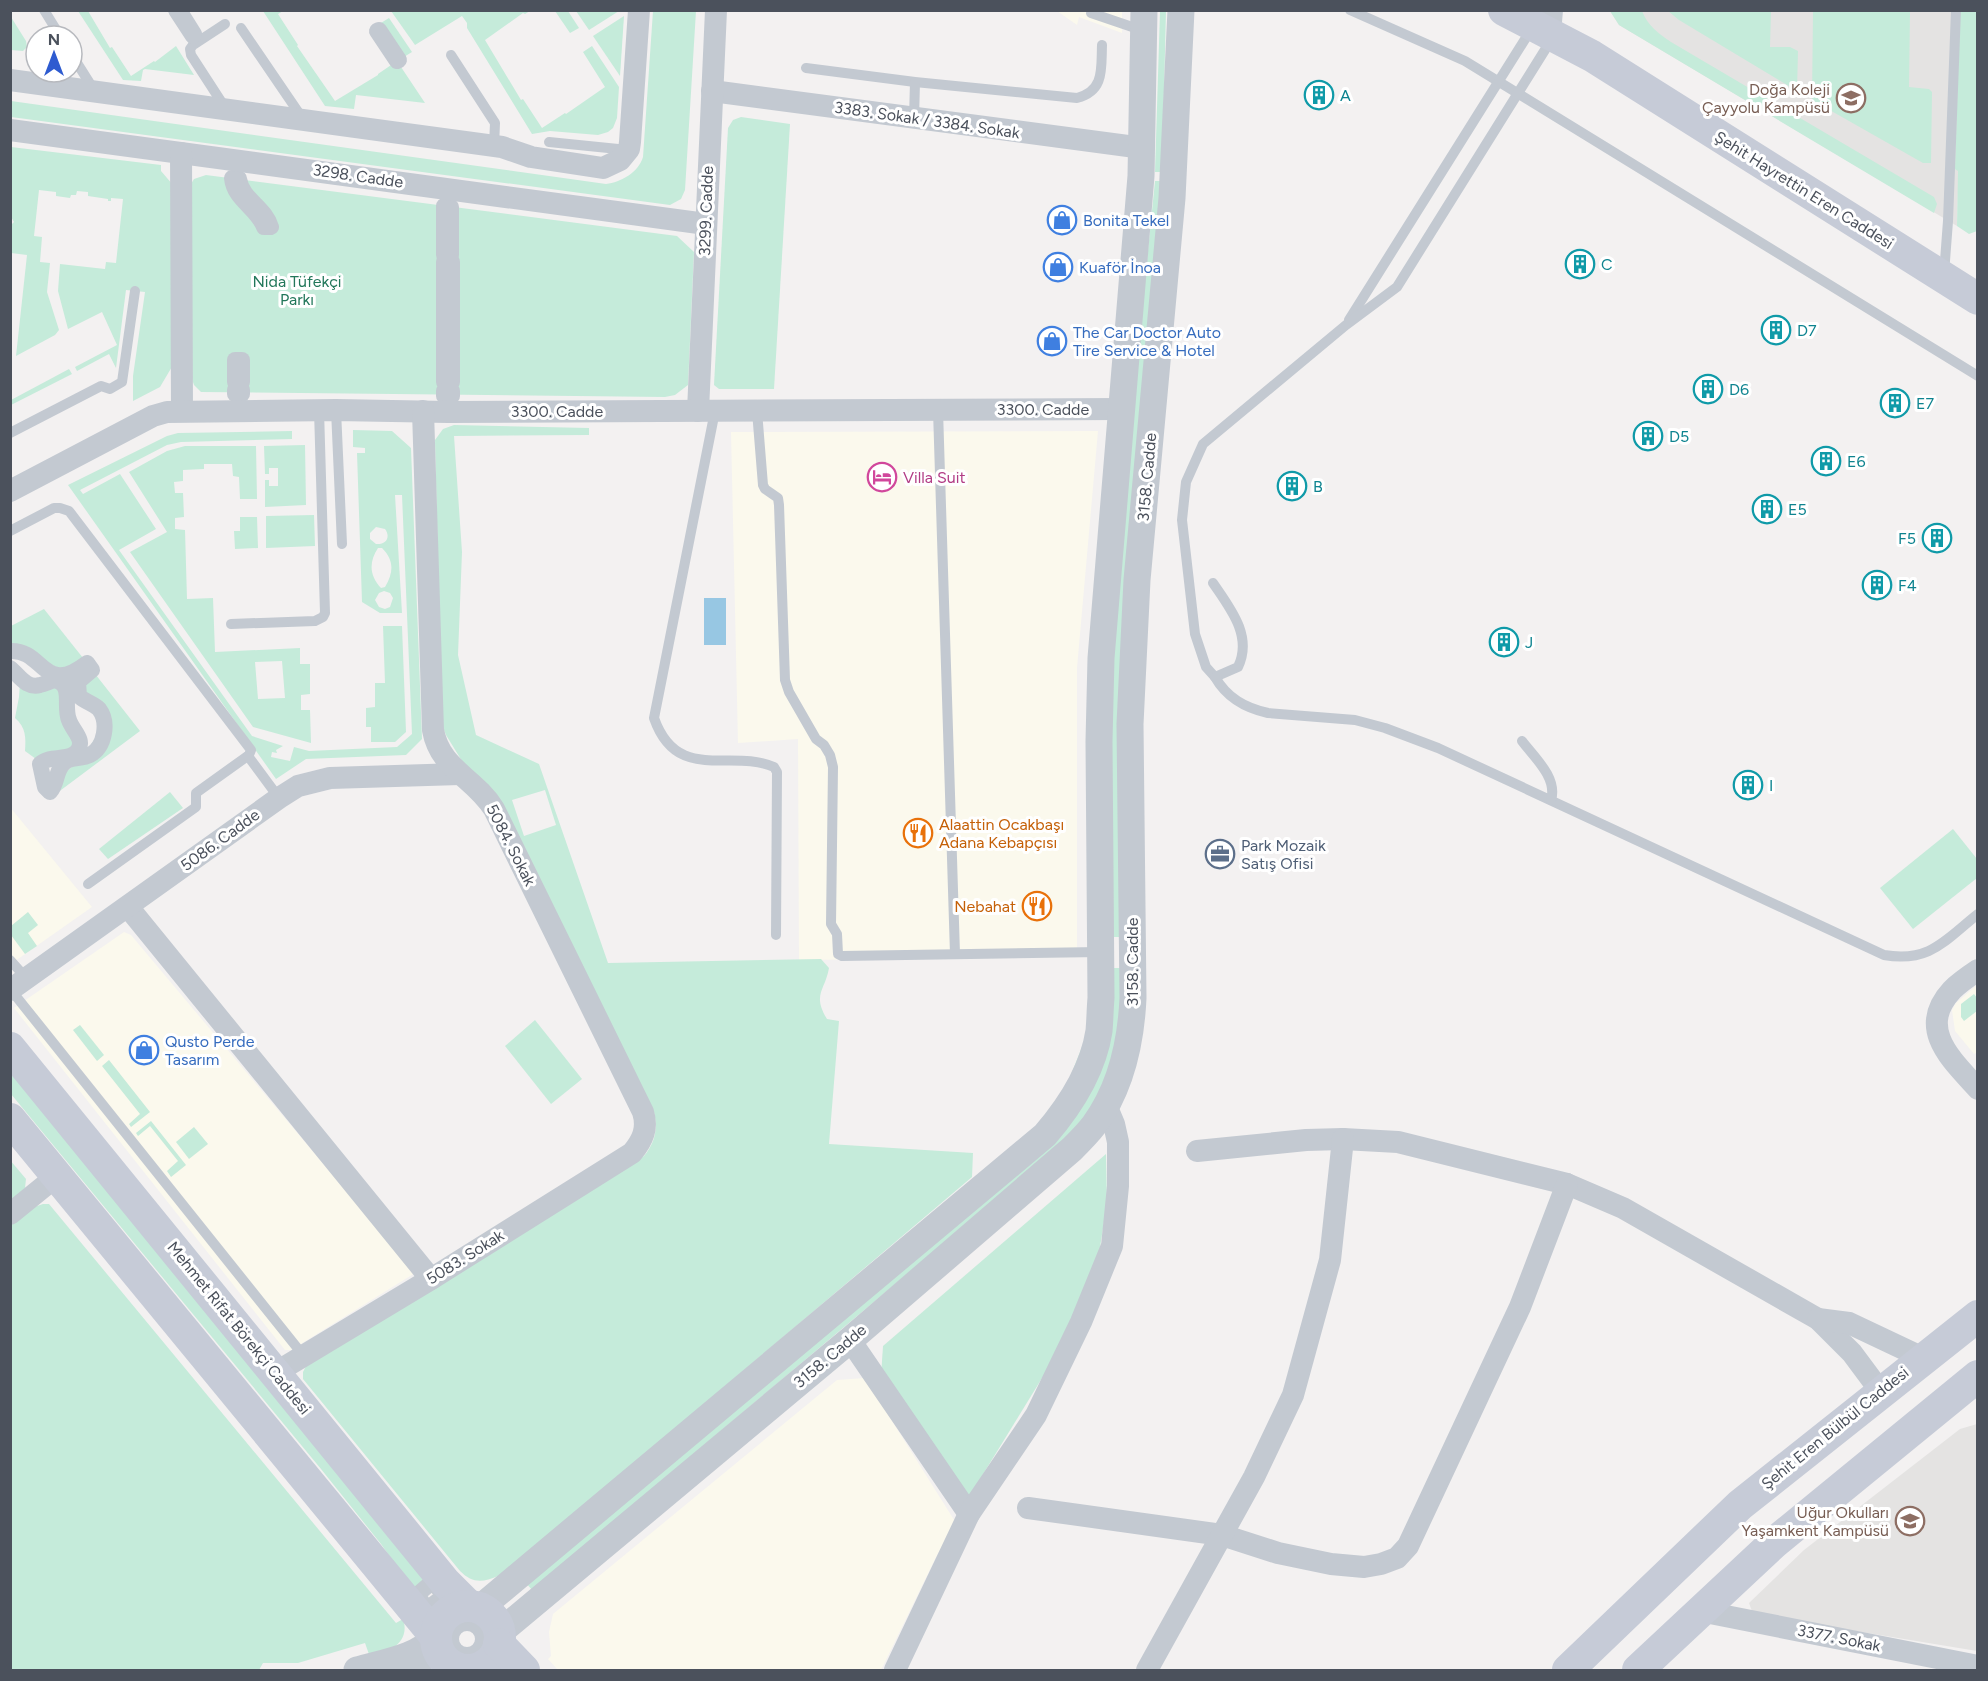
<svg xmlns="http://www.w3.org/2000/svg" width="1988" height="1681" viewBox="0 0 1988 1681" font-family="Figtree,sans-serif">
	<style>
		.commercial { fill: #fbf9ed }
		.education { fill: #e4e3e2 }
		.green { fill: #c5ebda; fill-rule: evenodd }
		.water { fill: #97c7e3 }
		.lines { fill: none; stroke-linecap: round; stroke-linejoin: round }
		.service { stroke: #c3c9d1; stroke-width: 10 }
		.pedestrian { stroke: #c3c9d1; stroke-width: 16 }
		.minor { stroke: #c3c9d1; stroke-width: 22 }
		.tertiary { stroke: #c3c9d1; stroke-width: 27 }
		.secondary { stroke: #c6cbd7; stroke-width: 32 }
		.labels { text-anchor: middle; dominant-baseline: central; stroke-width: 6; stroke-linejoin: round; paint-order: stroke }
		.education-label { font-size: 16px; fill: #785e54; stroke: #fff; text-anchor: end }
		.culture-label { font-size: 16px; fill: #0d838f; stroke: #fff; text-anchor: start }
		.street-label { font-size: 16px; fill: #4b515c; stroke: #fff }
		.shop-label { font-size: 16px; fill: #366cbe; stroke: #fff; text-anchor: start }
		.park-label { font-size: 16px; fill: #22775a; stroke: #fff }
		.hotel-label { font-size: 16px; fill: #b23c85; stroke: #fff; text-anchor: start }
		.food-label { font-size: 16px; fill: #c56008; stroke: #fff; text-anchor: start }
		.service-label { font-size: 16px; fill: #4e5e75; stroke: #fff; text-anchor: start }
	</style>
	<rect width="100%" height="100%" fill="#f3f1f1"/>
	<g class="commercial">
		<polygon points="1057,11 1122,11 1122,33 1079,17 1077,25"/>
		<polygon points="1098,431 1077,668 1077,957 799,960 798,739 738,743 731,432"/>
		<polygon points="10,807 92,907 11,964 10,964"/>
		<polygon points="124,932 131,935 415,1273 291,1350 285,1350 14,1008"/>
		<polygon points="1977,985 1978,1052 1974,1054 1955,1031 1952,1010 1956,1003"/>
		<polygon points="865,1378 956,1523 937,1555 881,1670 558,1670 548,1659 551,1656 549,1632 553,1614 837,1380"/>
	</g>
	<g class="education">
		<polygon points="1610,11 1963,11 1957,226 1619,25"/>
		<polygon points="1977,1424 1977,1651 1753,1614 1749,1603 1804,1550 1960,1429"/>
	</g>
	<g class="green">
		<polygon points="78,11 88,11 110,48 112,47 131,76 154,61 155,62 176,46 194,75 145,69 143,70 141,81 123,80"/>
		<polygon points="263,11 283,11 278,14 298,45 297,46 335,101 378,75 378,74 397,61 425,103 356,95 354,109 325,106"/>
		<polygon points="391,11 530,11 525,14 523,13 485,40 521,100 523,99 542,128 565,113 566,114 605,87 583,52 592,46 619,87 617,118 613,128 608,132 598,135 550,131 532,134 467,28 467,23 462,16 415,45"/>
		<polygon points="555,11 568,11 579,28 570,33"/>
		<polygon points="576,11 619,11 589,30"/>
		<path d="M 653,11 L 696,11 L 685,190 L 681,199 L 670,205 L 11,117 L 11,101 L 606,184 C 621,182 638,173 643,157 Z"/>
		<polygon points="1160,11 1166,11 1162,172 1155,172"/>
		<path d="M 1610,11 L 1642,11 C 1648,26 1658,33 1671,42 L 1934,197 L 1937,204 L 1934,213 L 1619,25 Z"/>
		<polygon points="1668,11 1771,11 1770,47 1790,47 1798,51 1797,91 1679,20"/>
		<polygon points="1813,11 1910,11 1909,87 1929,89 1932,92 1931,163 1923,163 1812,100"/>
		<polygon points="1960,11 1977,11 1977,231 1969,234 1957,226 1958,171 1955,169"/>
		<polygon points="624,16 620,76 593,36"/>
		<polygon points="11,17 26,41 27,47 23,51 11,50"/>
		<polygon points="389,18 412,52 399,60 376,26"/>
		<polygon points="741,117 790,124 774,389 719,389 714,385 728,128 733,120"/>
		<polygon points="11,147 161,165 161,171 173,185 173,365 160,387 133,401 133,376 145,292 126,290 116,368 109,354 77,371 75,367 117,345 102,312 68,329 58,291 60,264 105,269 106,262 116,263 123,199 111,198 111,201 108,201 108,199 88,196 88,192 77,191 76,195 71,195 70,198 56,196 56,192 39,190 34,236 42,237 40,262 50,263 47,292 59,330 55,335 16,356 27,255 11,253 10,226 14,222 10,215"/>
		<polygon points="206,175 677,236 694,252 688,385 675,395 665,397 201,392 194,385 192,379 191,184 194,179"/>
		<polygon points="1155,181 1161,181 1123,937 1113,937 1109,702 1129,440"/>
		<polygon points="69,369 72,374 11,405 11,400"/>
		<path d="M 454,425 L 589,428 L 589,435 L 454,436 L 462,552 L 458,655 L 476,735 L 539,764 L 608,963 L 821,959 L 829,968 C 825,991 812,994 827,1019 L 839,1021 L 829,1144 L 973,1153 L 972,1177 L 547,1537 L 498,1576 C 482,1583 472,1583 460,1571 L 303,1379 L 303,1372 L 306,1366 L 644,1156 C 655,1142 658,1130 654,1112 L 462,761 L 446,735 L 442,725 L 435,440 L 443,429 ZM 545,790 L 556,825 L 524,836 L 512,800 Z"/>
		<path d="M 353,430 L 392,431 L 411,448 L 422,739 L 406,755 L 306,759 L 276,779 L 68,485 L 167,436 L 178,433 L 292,431 L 292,439 L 181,442 L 167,445 L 80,490 L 83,494 L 120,474 L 156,529 L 119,550 L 252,736 L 283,746 L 276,750 L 277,753 L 272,752 L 271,757 L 290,761 L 294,747 L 309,751 L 397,747 L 412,734 L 402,495 L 395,495 L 402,613 L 380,613 L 362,602 L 357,453 L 365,453 L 365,448 L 353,447 ZM 376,527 L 385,529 C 391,537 386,545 376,544 L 370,539 L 370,533 ZM 378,548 L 382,548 C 394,560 394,572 385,587 L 381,588 C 369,575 369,562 378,548 ZM 384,591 L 390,593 L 393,598 L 390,607 L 385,609 L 379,607 L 375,600 L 379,593 Z"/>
		<polygon points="305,445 306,505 265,507 265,480 269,480 269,486 278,486 278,468 269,468 269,474 265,474 264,446"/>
		<path d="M 185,446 L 256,446 L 257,499 L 240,499 L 239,477 L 233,476 L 232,464 L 204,464 L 204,469 L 183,470 L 183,481 L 174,482 L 175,493 L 183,493 L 184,517 L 175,518 L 175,529 L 185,530 L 187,599 L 213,598 L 215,652 L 300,648 L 300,664 L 310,664 L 310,694 L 301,695 L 301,710 L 310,710 L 311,743 L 253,727 L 130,552 L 167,532 L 129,472 L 167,451 ZM 282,661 L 285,698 L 258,699 L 255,662 Z"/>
		<polygon points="314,515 315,546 266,548 266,516"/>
		<polygon points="240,517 257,517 258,548 235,549 234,531 240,531"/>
		<polygon points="44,609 87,663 74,673 11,651 11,626"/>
		<polygon points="383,626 402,626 406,732 395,742 371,742 371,727 366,727 366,708 375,707 375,683 385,683"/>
		<polygon points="92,670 140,731 53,796 57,780 82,758 104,725 79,696"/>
		<path d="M 55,680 L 80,745 L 36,759 L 25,751 C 26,738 26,727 15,718 L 19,697 L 20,682 Z"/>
		<polygon points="170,792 183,808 108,859 99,849"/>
		<polygon points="1953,829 1977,859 1977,878 1913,929 1880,888"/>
		<polygon points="28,912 38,925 28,933 37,946 25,954 11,935 11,926"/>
		<polygon points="1113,968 1122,968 1120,1034 1100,1093 1077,1128 1047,1156 532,1590 526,1583 1041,1151"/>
		<polygon points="1974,994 1977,998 1977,1011 1964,1021 1961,1017 1961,1004"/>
		<polygon points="535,1020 582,1079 551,1104 505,1046"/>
		<polygon points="80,1025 104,1055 97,1061 73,1030"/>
		<polygon points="109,1060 150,1112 131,1127 129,1124 140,1114 102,1066"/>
		<polygon points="10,1070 432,1582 417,1595 381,1544 321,1469 11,1094"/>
		<polygon points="151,1121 186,1165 171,1177 167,1171 178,1161 150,1126 138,1136 136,1133"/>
		<polygon points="194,1127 208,1144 189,1159 176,1142"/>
		<polygon points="1106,1154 1107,1203 1098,1260 1066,1339 969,1497 881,1376 883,1346"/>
		<polygon points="10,1160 26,1179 25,1188 10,1203"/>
		<path d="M 43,1204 L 49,1204 L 396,1623 L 403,1619 C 411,1643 388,1652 371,1660 L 365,1643 L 298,1663 L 263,1663 L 259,1670 L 11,1670 L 11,1225 L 34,1207 Z"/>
	</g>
	<rect class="water" x="704" y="598" width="22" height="47"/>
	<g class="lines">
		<g class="service">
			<polyline points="44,10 60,36"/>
			<polyline points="1350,10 1465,61 1978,376"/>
			<polyline points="1091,13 1144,31"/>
			<polyline points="225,24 193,45 190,49 191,55 226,109"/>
			<polyline points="241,28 303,119"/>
			<polyline points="72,55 94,90"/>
			<polyline points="451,55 495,123 494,146"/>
			<path d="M 806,68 L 915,82 L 1077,98 C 1105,91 1101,68 1102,45"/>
			<polyline points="914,118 915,82"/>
			<polyline points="549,142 628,150"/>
			<polyline points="1944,274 1948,221 1956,10"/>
			<polyline points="1349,320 1532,28"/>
			<polyline points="336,410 342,544"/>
			<polyline points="938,410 955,954"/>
			<path d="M 715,411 L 654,718 C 677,784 731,748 774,767 L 777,772 L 776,935"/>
			<polyline points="757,411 763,485 765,489 778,498 779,505 785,680 789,692 816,739 824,745 830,755 833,767 831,924 837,934 838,954 842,956 1100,952"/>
			<polyline points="10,433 101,386 110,389 122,382 135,291"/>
			<polyline points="10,531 54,508 60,508 69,511 251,750 249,755 196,793 196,807 88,884"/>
			<path d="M 1213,583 C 1230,608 1253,636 1238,667 L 1215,677 L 1206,667 L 1195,634 L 1182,520 L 1186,482 L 1203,444 L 1346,325 L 1397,287 L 1553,37"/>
			<polyline points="231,624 315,621 323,617 325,613 319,410"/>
			<path d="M 1215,677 C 1227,698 1245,708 1268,713 L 1355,720 L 1385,728 L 1438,748 L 1884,955 C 1930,963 1945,940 1978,914"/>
			<path d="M 1522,741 C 1534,757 1558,778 1551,800"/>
			<polyline points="248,756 279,798"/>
			<polyline points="10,960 27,979"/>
			<polyline points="11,990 303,1355"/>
		</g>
		<g class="pedestrian">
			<polyline points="176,10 193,36 194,34 179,10"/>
			<polygon points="379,30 399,60 397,61 377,31"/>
			<path d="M 232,178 L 239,179 C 242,199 266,208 271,227 L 264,227 C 257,208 234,200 232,178 Z"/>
			<polygon points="444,206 451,207 451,255 444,255"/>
			<rect x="444" y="262" width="8" height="120"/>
			<rect x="235" y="360" width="7" height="22"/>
			<rect x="235" y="390" width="7" height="4"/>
			<rect x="444" y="391" width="8" height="5"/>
			<path d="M 10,651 C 44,649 43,697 87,663 L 92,670 L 78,682 L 79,696 C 85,702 93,703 99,709 C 109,722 105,747 90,755 C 81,760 71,756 64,763 C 55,771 58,783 50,792 L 45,787 L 40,764 C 50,754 71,762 78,750 C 85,739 72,730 69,720 C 63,706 74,685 55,680 C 50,681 45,684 40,685 C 26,689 19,675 10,668"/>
			<polygon points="432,1582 445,1595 427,1609 417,1595"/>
			<circle cx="467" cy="1639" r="16"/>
			<polyline points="404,1665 423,1661 424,1666 413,1670"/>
		</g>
		<g class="minor">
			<polyline points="1550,33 1552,10"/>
			<polyline points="10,80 502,147 531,157 603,168 620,160 629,149 630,142 639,10"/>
			<polyline points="712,91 1143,148"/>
			<polyline points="10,130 706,224"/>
			<polyline points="181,153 182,411"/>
			<polyline points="698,411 716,10"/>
			<polyline points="10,491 153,416 167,412 336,410 448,412 1122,409"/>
			<polyline points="128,907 431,1279"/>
			<path d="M 1978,970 C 1969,976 1959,983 1952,990 C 1916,1029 1952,1060 1978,1089"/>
			<polyline points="10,990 279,798 298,786 330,778 460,774"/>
			<polyline points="1197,1151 1306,1140 1343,1139 1398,1142 1567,1184 1623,1208 1818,1319 1852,1353 1881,1392"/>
			<polyline points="10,1214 58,1175"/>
			<polyline points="1818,1319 1849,1323 1923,1358"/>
			<polyline points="850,1340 969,1514"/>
			<path d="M 275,1373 L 431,1279 L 632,1153 C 643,1140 648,1128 643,1112 L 494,809 C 474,777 440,769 433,730 L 423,411"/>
			<polyline points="1028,1508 1222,1535 1278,1553 1331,1564 1364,1567 1381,1564 1397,1558 1408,1546 1520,1307 1567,1184"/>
			<polyline points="1700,1611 1978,1666"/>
			<polyline points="895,1670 969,1514 1036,1415 1081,1322 1112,1246 1118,1186 1118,1142 1114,1124 1106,1105"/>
			<polyline points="1147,1670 1254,1477 1293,1395 1330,1260 1343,1139"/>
		</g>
		<g class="tertiary">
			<path d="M 480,1608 L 1045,1135 C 1070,1106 1093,1070 1099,1031 C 1100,1020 1100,1009 1101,998 L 1099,741 L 1101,658 L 1141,176 L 1144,10"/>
			<path d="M 499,1633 L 850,1340 L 1072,1149 C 1080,1141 1088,1133 1094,1125 C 1121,1088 1131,1042 1133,998 L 1130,724 L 1137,580 L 1172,198 L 1181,10"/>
			<path d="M 357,1670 C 384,1662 417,1658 436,1637"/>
			<polyline points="448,1670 456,1668"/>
		</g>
		<g class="secondary">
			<polyline points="1504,10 1592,56 1978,299"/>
			<polyline points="10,1048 445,1582 469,1606"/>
			<polyline points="10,1119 436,1637"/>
			<circle cx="468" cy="1638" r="32"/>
			<polyline points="499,1644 524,1670"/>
			<polyline points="1568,1670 1740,1505 1978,1316"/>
			<polyline points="1638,1670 1775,1542 1978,1376"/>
		</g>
	</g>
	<defs>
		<g id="building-ring" transform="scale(1.5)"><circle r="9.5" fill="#fff" stroke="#0f9aa8" stroke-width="1.5"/><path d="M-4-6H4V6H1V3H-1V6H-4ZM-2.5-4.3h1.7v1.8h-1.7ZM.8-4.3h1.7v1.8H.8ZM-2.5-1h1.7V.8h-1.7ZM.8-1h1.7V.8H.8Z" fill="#0f9aa8"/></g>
		<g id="school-ring" transform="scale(1.5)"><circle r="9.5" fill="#fff" stroke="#8d6e63" stroke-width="1.5"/><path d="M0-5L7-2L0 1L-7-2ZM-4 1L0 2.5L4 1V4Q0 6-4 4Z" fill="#8d6e63"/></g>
		<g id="shop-ring" transform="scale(1.5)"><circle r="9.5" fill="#fff" stroke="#3f7fe0" stroke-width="1.5"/><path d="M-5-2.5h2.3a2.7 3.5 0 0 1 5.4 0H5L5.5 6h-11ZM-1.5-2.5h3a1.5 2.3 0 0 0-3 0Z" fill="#3f7fe0"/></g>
		<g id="hotel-ring" transform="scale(1.5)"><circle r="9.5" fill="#fff" stroke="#d1479c" stroke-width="1.5"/><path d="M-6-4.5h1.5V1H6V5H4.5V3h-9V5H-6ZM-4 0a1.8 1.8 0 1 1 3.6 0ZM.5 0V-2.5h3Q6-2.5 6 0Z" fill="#d1479c"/></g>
		<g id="restaurant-ring" transform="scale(1.5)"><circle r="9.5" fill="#fff" stroke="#e8710a" stroke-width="1.5"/><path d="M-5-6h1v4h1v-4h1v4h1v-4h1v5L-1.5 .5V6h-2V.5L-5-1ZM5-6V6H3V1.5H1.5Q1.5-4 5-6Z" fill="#e8710a"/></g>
		<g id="office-ring" transform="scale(1.5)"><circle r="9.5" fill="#fff" stroke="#5c6f8a" stroke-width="1.5"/><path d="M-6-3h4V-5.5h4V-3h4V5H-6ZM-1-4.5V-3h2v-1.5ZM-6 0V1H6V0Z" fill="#5c6f8a"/></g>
	</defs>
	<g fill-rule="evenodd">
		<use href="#building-ring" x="1319" y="95"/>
		<use href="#school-ring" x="1851" y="98"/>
		<use href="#shop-ring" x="1062" y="220"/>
		<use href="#building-ring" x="1580" y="264"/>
		<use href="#shop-ring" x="1058" y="267"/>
		<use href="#building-ring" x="1776" y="330"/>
		<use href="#shop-ring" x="1052" y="341"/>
		<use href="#building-ring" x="1708" y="389"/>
		<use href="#building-ring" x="1895" y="403"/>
		<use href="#building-ring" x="1648" y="436"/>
		<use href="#building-ring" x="1826" y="461"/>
		<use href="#hotel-ring" x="882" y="477"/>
		<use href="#building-ring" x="1292" y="486"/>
		<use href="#building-ring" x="1767" y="509"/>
		<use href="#building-ring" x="1937" y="538"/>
		<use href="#building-ring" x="1877" y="585"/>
		<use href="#building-ring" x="1504" y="642"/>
		<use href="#building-ring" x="1748" y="785"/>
		<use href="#restaurant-ring" x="918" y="833"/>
		<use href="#office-ring" x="1220" y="854"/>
		<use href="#restaurant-ring" x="1037" y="906"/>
		<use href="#shop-ring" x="144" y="1050"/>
		<use href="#school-ring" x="1910" y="1521"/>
	</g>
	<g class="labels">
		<g class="education-label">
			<text x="1830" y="89">Doğa Koleji<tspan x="1830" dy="18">Çayyolu Kampüsü</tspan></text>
			<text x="1889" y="1512">Uğur Okulları<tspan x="1889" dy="18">Yaşamkent Kampüsü</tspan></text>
		</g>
		<g class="culture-label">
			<text x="1340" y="95">A</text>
			<text x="1601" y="264">C</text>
			<text x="1797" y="330">D7</text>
			<text x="1729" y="389">D6</text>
			<text x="1916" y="403">E7</text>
			<text x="1669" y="436">D5</text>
			<text x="1847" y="461">E6</text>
			<text x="1313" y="486">B</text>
			<text x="1788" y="509">E5</text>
			<text x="1916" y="538" text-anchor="end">F5</text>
			<text x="1898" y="585">F4</text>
			<text x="1525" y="642">J</text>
			<text x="1769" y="785">I</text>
		</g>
		<g class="street-label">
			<text transform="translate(927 120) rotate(8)">3383. Sokak / 3384. Sokak</text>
			<text transform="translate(358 176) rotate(8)">3298. Cadde</text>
			<text transform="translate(1804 190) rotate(32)">Şehit Hayrettin Eren Caddesi</text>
			<text transform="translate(706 211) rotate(-88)">3299. Cadde</text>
			<text x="1043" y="409">3300. Cadde</text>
			<text x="557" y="411">3300. Cadde</text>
			<text transform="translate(1147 477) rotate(-85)">3158. Cadde</text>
			<text transform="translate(220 840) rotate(-36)">5086. Cadde</text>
			<text transform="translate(511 845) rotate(63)">5084. Sokak</text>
			<text transform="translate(1132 962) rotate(-90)">3158. Cadde</text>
			<text transform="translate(465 1257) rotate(-32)">5083. Sokak</text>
			<text transform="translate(239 1328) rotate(51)">Mehmet Rifat Börekçi Caddesi</text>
			<text transform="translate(830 1356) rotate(-40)">3158. Cadde</text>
			<text transform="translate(1835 1428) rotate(-39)">Şehit Eren Bülbül Caddesi</text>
			<text transform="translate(1839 1638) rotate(11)">3377. Sokak</text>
		</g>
		<g class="shop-label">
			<text x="1083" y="220">Bonita Tekel</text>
			<text x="1079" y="267">Kuaför İnoa</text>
			<text x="1073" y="332">The Car Doctor Auto<tspan x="1073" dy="18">Tire Service &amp; Hotel</tspan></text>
			<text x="165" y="1041">Qusto Perde<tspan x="165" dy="18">Tasarım</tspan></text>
		</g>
		<g class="park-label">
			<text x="297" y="281">Nida Tüfekçi<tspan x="297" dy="18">Parkı</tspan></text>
		</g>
		<g class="hotel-label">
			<text x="903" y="477">Villa Suit</text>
		</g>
		<g class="food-label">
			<text x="939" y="824">Alaattin Ocakbaşı<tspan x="939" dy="18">Adana Kebapçısı</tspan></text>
			<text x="1016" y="906" text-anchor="end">Nebahat</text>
		</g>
		<g class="service-label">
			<text x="1241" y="845">Park Mozaik<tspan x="1241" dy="18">Satış Ofisi</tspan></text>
		</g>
	</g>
	<rect width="1988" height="1681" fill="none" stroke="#4b515c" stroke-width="24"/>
	<g transform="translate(54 54)"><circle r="28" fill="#ffffff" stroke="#b7b9be" stroke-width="1.5"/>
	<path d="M0-4.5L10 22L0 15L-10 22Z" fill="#2e5bd0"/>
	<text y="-9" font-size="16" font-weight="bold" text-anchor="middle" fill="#4b515c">N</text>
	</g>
</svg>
